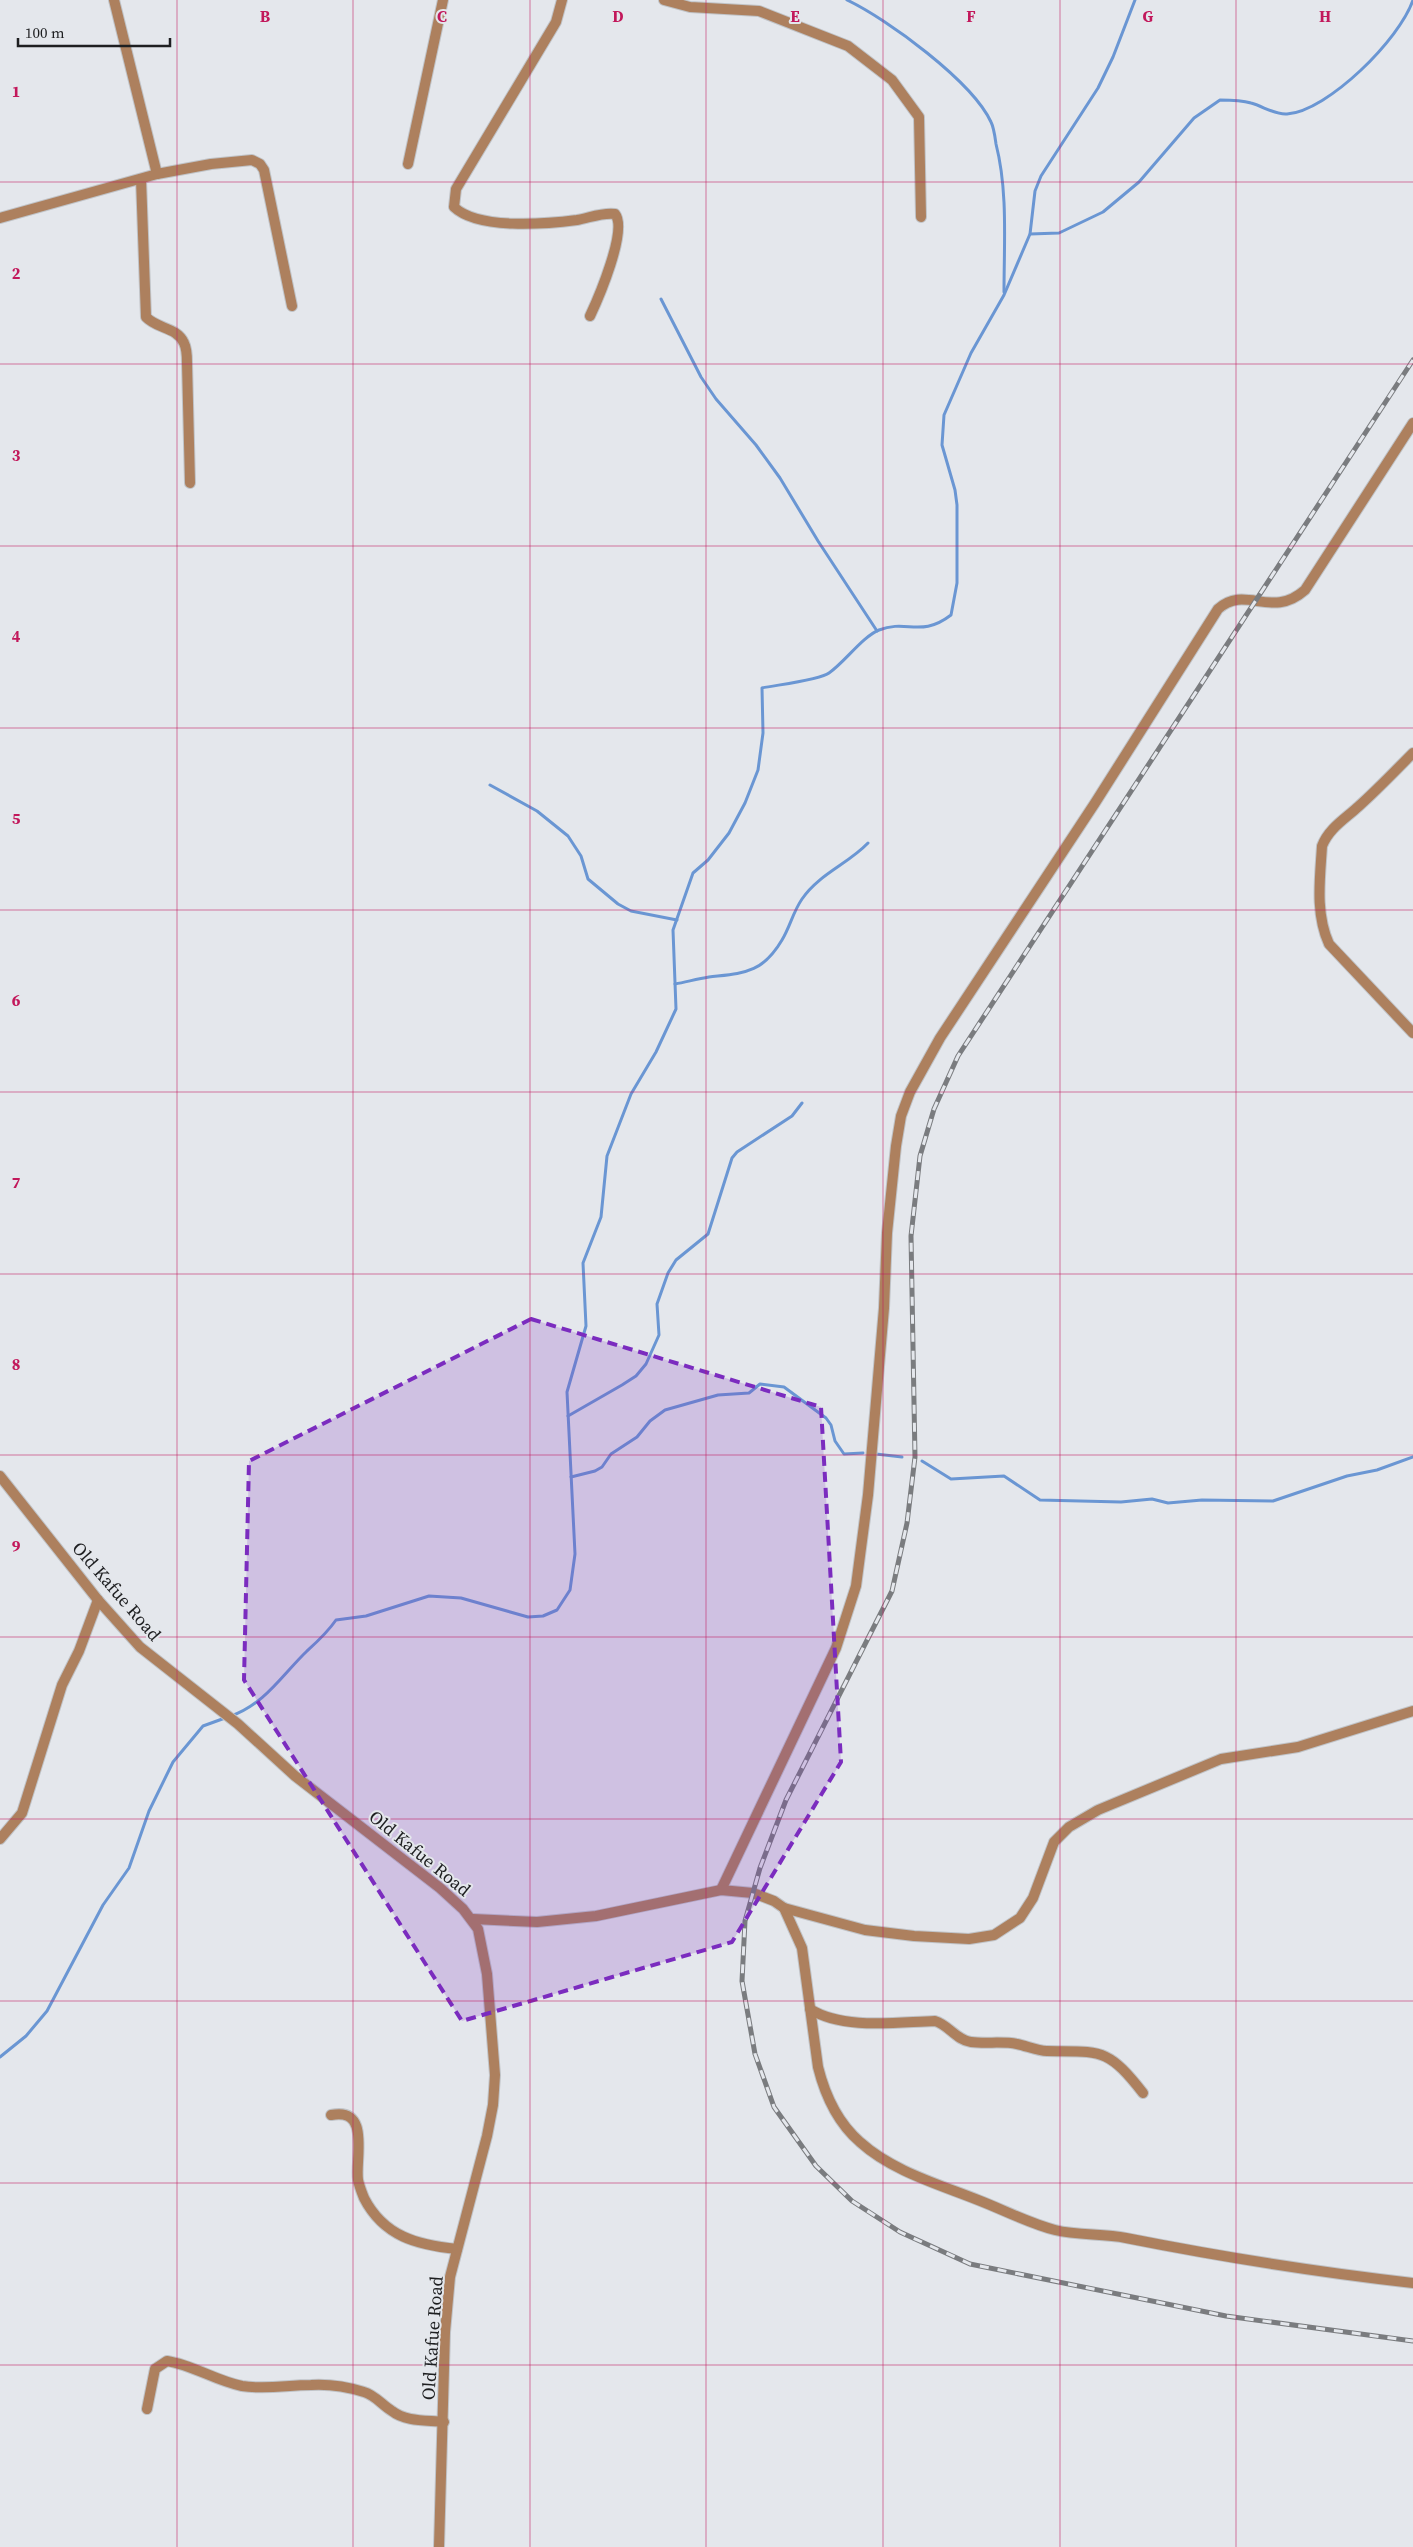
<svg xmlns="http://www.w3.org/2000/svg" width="1413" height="2547" viewBox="0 0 1413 2547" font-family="'Source Serif 4',serif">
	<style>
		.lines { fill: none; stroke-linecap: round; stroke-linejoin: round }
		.stream { stroke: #6a96d3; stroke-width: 3 }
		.minor-casing { stroke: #c0c3c7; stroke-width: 12 }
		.minor { stroke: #ad805e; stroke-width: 10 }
		.rail-casing { stroke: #7a7c7f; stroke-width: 5 }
		.rail { stroke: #e4e7ec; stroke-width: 3; stroke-dasharray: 9; stroke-linecap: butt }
		.marked { fill: #7b2cbf; fill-opacity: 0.2; stroke: #7b2cbf; stroke-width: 4; stroke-dasharray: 10 6; stroke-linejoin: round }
		.grid { fill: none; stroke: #c2185b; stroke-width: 1; stroke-opacity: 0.55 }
		.labels { text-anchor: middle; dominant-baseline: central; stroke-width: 4; stroke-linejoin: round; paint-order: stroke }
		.street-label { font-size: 18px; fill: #1e1f21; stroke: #e4e7ec }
		.grid-label { font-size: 16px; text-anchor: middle; font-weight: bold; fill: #c2185b; stroke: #e4e7ec; stroke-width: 4; stroke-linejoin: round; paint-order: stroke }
	</style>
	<rect width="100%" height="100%" fill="#e4e7ec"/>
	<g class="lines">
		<g class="stream">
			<path d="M 847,0 C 887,19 972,81 991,122 C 994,128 995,137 996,144 C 1008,191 1004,243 1004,292"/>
			<path d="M 1030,234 L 1059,233 L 1103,212 L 1139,182 L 1194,118 L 1220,100 C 1231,100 1241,100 1251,103 C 1263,106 1274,115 1287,114 C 1328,111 1400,39 1413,0"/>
			<polyline points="661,299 701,377 716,399 756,445 780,478 818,541 877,631"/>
			<polyline points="490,785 537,811 568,836 581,856 588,879 618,904 631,911 677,920"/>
			<path d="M 675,984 C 686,982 697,979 709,977 C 743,973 762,974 782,940 C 790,927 793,912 802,899 C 819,874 848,864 868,843"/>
			<polyline points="568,1416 622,1385 636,1376 646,1364 659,1335 657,1304 668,1273 676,1260 708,1234 732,1158 737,1152 792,1116 802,1103"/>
			<polyline points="876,1454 902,1457"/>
			<polyline points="922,1461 951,1479 1004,1476 1040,1500 1121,1502 1152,1499 1168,1503 1202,1500 1273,1501 1347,1476 1377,1470 1413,1457"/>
			<polyline points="571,1477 595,1471 602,1467 611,1454 637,1437 650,1421 665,1410 718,1395 749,1393 760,1384 784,1387 826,1418 831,1425 835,1441 844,1454 863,1453"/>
			<path d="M 231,1716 C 265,1704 282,1675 307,1651 C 318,1641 327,1633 336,1620 L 366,1616 L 429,1596 L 461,1598 L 528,1617 L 543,1616 L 557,1610 L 570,1590 L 575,1554 L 567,1392 L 586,1326 L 583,1263 L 601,1217 L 607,1156 L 631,1094 L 656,1052 L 676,1009 L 673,930 L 693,873 L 708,860 L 729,833 L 745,803 L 758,770 L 763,733 L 762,688 C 776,685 820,680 829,673 C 845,662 862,637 879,630 C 907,619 921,638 951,615 L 957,583 L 957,505 L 955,490 L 942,445 L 944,415 L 971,353 L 1004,295 L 1030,234 L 1035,191 L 1041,176 L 1098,88 L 1113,57 L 1135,0"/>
			<polyline points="0,2057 26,2036 47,2011 103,1905 129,1868 149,1811 173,1762 203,1726 225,1718"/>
		</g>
		<g class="minor-casing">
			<g id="minor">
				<polyline points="114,0 157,174"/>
				<path d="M 562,0 L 556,22 L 456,189 L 454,207 C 478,230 546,224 577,220 C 589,218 603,212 615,214 C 628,230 598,299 590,316"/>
				<polyline points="664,0 690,7 759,11 848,46 892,80 919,117 921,217"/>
				<polyline points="408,164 443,0"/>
				<path d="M 141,179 L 146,317 C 157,329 177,327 184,343 C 187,349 187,357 187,363 L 190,483"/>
				<polyline points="0,218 157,174 211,164 252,160 260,164 264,170 292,306"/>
				<path d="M 1413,753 C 1395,771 1378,789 1359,806 C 1345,819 1329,828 1322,846 C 1320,879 1315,913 1329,944 L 1413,1033"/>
				<polyline points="0,1476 98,1600 140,1647 238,1724 295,1776 440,1888 463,1909 478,1929 487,1974 495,2075 493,2105 487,2136 450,2277 445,2332 439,2547"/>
				<polyline points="0,1839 22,1813 62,1685 79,1651 98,1600"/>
				<path d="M 721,1890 L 836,1648 L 856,1586 L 868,1495 L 884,1308 L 887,1233 L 896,1146 L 901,1116 L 910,1092 L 940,1038 L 1095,803 L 1218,609 C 1246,584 1271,620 1305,590 L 1413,423"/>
				<polyline points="784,1908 865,1930 914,1936 969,1939 994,1935 1020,1918 1033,1898 1054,1842 1069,1827 1098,1810 1221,1759 1298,1747 1413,1711"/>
				<path d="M 473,1919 L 537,1922 L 596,1916 L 721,1890 L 753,1893 L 774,1901 L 784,1908 L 802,1948 L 818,2067 C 825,2095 838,2123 860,2142 C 892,2171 938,2184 978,2200 C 1004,2210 1028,2223 1055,2230 C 1078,2236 1103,2233 1126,2238 C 1222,2257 1316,2272 1413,2283"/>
				<path d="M 810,2009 C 843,2030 897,2022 935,2021 C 949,2025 956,2040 971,2042 C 986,2044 1002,2041 1017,2044 C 1027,2046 1037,2051 1047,2051 C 1101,2052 1107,2047 1143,2093"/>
				<path d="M 331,2115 C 371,2107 355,2158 358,2180 C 359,2185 362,2193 364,2198 C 384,2237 418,2245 457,2249"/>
				<path d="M 147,2409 L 155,2369 L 167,2361 C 193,2365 216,2381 242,2386 C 266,2390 287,2385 311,2385 C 328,2384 348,2387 364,2392 C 375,2395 382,2405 392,2411 C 406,2422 427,2420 444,2422"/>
			</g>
		</g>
		<use href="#minor" class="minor"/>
		<g class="rail-casing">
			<polyline id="rail" points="1413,360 958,1056 934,1109 920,1156 911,1236 915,1457 907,1523 892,1591 786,1800 760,1868 745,1921 742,1981 755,2054 774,2107 816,2166 852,2201 900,2232 970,2264 1226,2316 1413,2341"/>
		</g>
		<use href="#rail" class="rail"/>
	</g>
	<path class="marked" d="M 531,1319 L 821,1407 L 841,1762 L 732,1942 L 462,2021 L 244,1680 L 249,1461 Z"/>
	<path class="grid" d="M 177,0 L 177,2547M 353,0 L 353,2547M 530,0 L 530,2547M 706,0 L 706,2547M 883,0 L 883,2547M 1060,0 L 1060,2547M 1236,0 L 1236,2547M 0,182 L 1413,182M 0,364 L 1413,364M 0,546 L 1413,546M 0,728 L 1413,728M 0,910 L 1413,910M 0,1092 L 1413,1092M 0,1274 L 1413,1274M 0,1455 L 1413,1455M 0,1637 L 1413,1637M 0,1819 L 1413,1819M 0,2001 L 1413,2001M 0,2183 L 1413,2183M 0,2365 L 1413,2365"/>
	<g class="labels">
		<g class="street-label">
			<text transform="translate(117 1591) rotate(49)">Old Kafue Road</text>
			<text transform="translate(420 1853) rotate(39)">Old Kafue Road</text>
			<text transform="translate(432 2338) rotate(-86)">Old Kafue Road</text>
		</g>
	</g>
	<g class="grid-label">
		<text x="265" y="22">B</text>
		<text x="442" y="22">C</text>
		<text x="618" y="22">D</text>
		<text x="795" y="22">E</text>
		<text x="971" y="22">F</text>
		<text x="1148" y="22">G</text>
		<text x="1325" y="22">H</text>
		<text x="16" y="97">1</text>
		<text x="16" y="279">2</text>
		<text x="16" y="461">3</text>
		<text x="16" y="642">4</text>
		<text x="16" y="824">5</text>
		<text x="16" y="1006">6</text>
		<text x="16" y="1188">7</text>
		<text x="16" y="1370">8</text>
		<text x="16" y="1552">9</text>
	</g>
	<path d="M18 38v8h152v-8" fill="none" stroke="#1e1f21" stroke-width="2.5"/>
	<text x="25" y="38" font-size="15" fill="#1e1f21" stroke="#e4e7ec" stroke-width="4" paint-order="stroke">100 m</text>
</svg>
